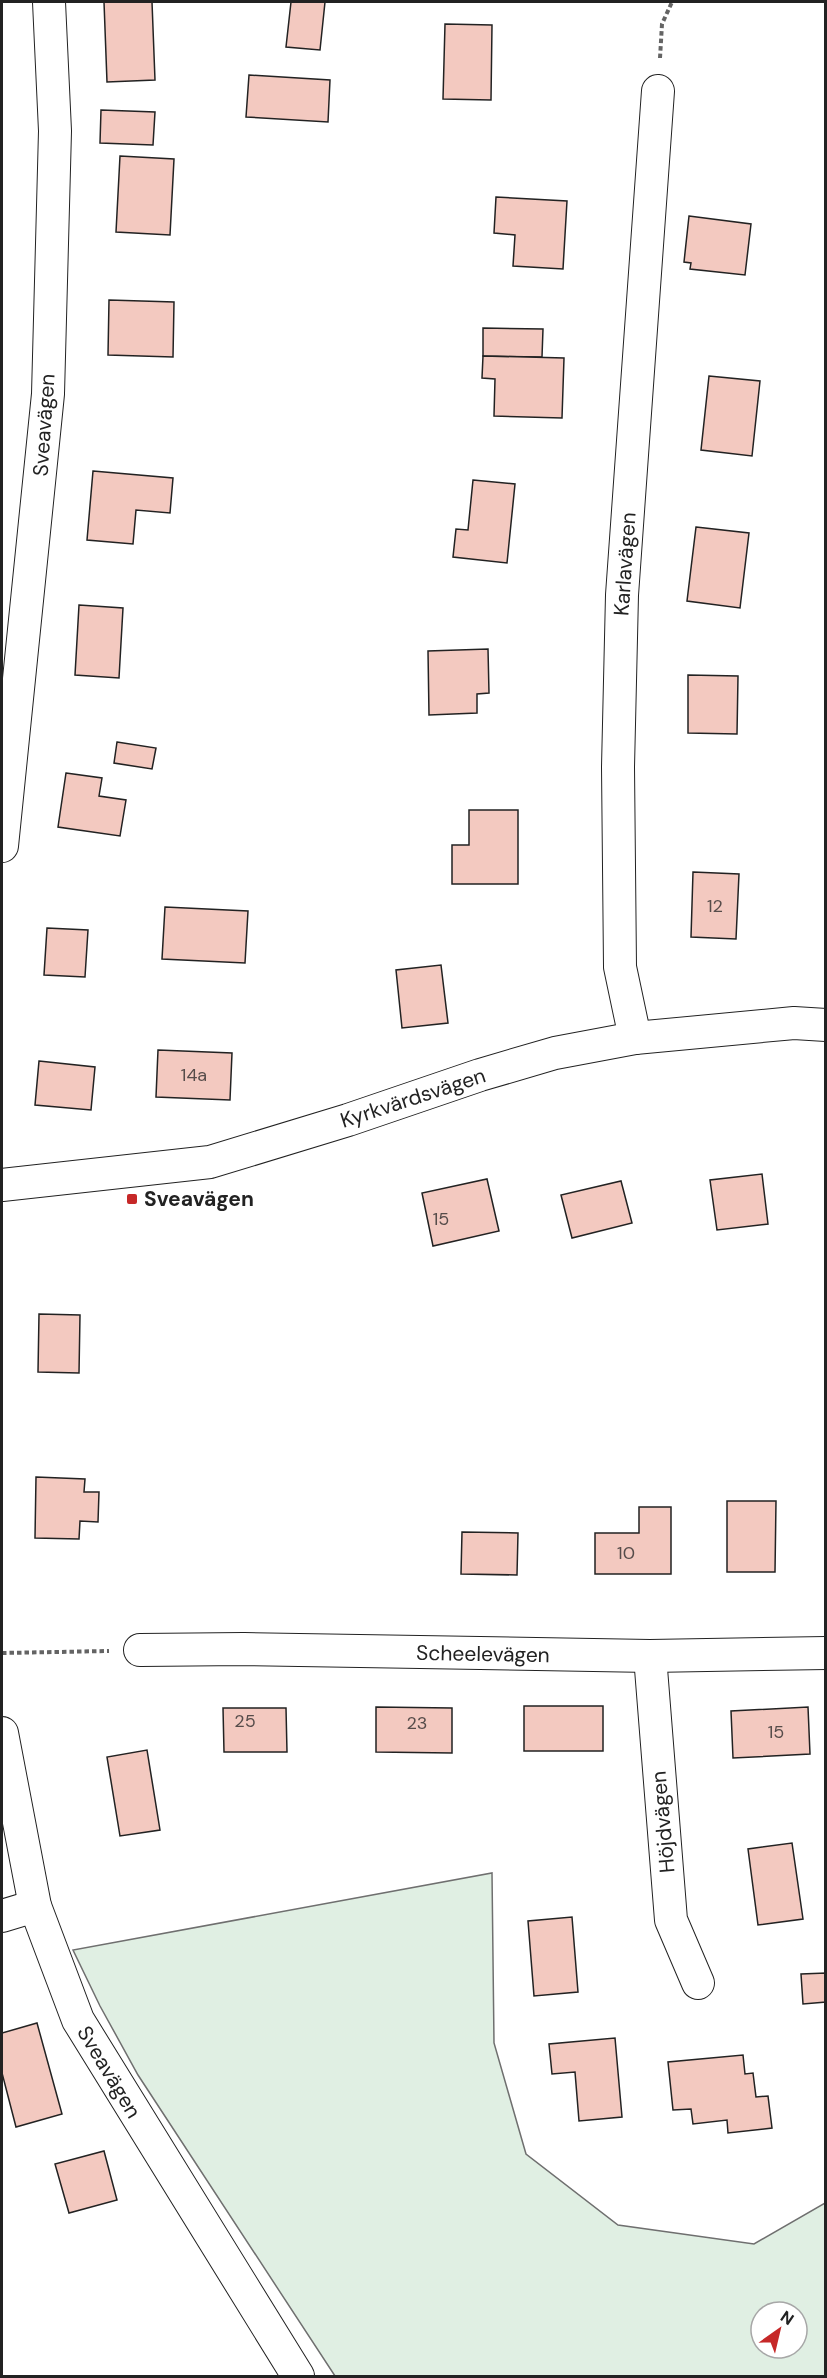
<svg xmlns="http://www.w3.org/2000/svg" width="827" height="2378" viewBox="0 0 827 2378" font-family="'DM Sans',sans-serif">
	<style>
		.green { fill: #e0efe3; stroke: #6f6f6f; stroke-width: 1.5; fill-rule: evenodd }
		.building { fill: #f3c9c0; stroke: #222; stroke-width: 1.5 }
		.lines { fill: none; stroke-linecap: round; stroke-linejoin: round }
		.street-casing { stroke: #222; stroke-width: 34 }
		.path { stroke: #646464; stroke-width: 4; stroke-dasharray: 4.5 3; stroke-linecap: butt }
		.street { stroke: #fff; stroke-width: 32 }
		.poi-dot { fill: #c62828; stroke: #fff; stroke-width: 2 }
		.labels { text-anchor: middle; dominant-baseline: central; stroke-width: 4.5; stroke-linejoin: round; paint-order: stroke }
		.number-label { font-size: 18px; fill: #564c4a }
		.street-label { font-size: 21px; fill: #222; stroke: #fff }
		.poi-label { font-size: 21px; font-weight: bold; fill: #222; stroke: #fff; text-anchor: start }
	</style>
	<rect width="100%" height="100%" fill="#fff"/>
	<path class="green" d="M 492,1873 L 494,2043 L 526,2154 L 618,2225 L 754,2244 L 825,2203 L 825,2376 L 335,2376 L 138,2075 L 100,2006 L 73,1950 ZM 761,2312 L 797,2312 L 797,2348 L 761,2348 Z"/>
	<g class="building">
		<polygon points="104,2 152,2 155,80 107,82"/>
		<polygon points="291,2 325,2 320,50 286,47"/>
		<polygon points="445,24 492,25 491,100 443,99"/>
		<polygon points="249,75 330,80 328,122 246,117"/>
		<polygon points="101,110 155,112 153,145 100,143"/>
		<polygon points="120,156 174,159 170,235 116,232"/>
		<polygon points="496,197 567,201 563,269 513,266 515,235 494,233"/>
		<polygon points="689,216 751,224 745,275 690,269 691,263 684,262"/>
		<polygon points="109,300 174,302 173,357 108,355"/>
		<polygon points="483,328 543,329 542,357 483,356"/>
		<polygon points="483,356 564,358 562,418 494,416 495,379 482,378"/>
		<polygon points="709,376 760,381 752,456 701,450"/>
		<polygon points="93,471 173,478 170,513 136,510 133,544 87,540"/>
		<polygon points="473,480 515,484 507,563 453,557 456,529 468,530"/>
		<polygon points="696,527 749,533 740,608 687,601"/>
		<polygon points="79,605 123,608 119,678 75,675"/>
		<polygon points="488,649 489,693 477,694 477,713 429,715 428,651"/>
		<polygon points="688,675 738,676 737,734 688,733"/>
		<polygon points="117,742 156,748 152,769 114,763"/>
		<polygon points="66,773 102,778 99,796 126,800 120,836 58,827"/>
		<polygon points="469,810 518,810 518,884 452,884 452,845 469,845"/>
		<polygon points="693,872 739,874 736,939 691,937"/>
		<polygon points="165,907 248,911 245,963 162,959"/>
		<polygon points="47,928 88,930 85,977 44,975"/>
		<polygon points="441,965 448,1023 402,1028 396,970"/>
		<polygon points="158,1050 232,1053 230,1100 156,1097"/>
		<polygon points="39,1061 95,1067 91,1110 35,1105"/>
		<polygon points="762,1174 768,1224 717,1230 710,1180"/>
		<polygon points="487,1179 499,1231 433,1246 422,1193"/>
		<polygon points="621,1181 632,1223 572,1238 561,1195"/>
		<polygon points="39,1314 80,1315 79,1373 38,1372"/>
		<polygon points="36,1477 85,1479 84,1492 99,1492 98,1522 80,1521 79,1539 35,1538"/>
		<polygon points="727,1501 776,1501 775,1572 727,1572"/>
		<polygon points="639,1507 671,1507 671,1574 595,1574 595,1533 639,1533"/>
		<polygon points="462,1532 518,1533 517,1575 461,1574"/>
		<rect x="524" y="1706" width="79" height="45"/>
		<polygon points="376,1707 452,1708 452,1753 376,1752"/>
		<polygon points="808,1707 810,1754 733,1758 731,1711"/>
		<polygon points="223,1708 286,1708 287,1752 224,1752"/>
		<polygon points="147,1750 160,1830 120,1836 107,1757"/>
		<polygon points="792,1843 803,1919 758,1925 748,1849"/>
		<polygon points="572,1917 578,1992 534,1996 528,1921"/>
		<polygon points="826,1973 826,2002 803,2004 801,1974"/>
		<polygon points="37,2023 62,2114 16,2127 2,2073 2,2033"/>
		<polygon points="615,2038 622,2117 579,2121 575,2072 552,2074 549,2044"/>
		<polygon points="743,2055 745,2074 753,2073 756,2097 768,2096 772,2128 728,2133 727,2120 693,2124 691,2109 673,2110 668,2062"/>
		<polygon points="104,2151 117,2200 69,2213 55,2164"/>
	</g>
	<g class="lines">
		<g class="street-casing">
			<g id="street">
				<polyline points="2,846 48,394 55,131 49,2"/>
				<polyline points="635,1038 620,967 618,767 622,595 658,91"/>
				<polyline points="2,1185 210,1162 348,1120 480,1075 555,1053 635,1038 794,1023 826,1025"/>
				<polyline points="140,1650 244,1649 650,1656 826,1653"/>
				<polyline points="650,1656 671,1920 698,1983"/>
				<polyline points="2,1733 35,1906 78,2020 298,2376"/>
				<polyline points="2,1916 35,1906"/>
			</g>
		</g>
		<g class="path">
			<polyline points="660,58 662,24 672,2"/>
			<polyline points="2,1653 109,1651"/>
		</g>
		<use href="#street" class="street"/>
	</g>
	<rect class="poi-dot" x="126" y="1193" width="12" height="12" rx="3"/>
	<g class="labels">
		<g class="number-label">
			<text x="715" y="906">12</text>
			<text x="194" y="1075">14a</text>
			<text x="441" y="1219">15</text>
			<text x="626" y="1553">10</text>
			<text x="245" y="1721">25</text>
			<text x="417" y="1723">23</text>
			<text x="776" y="1732">15</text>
		</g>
		<g class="street-label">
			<text transform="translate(44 425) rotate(-86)">Sveavägen</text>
			<text transform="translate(625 564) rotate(-86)">Karlavägen</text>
			<text transform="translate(413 1098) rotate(-18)">Kyrkvärdsvägen</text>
			<text transform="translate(483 1654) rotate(1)">Scheelevägen</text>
			<text transform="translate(663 1822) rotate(-95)">Höjdvägen</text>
			<text transform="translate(109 2072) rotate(59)">Sveavägen</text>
		</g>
		<g class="poi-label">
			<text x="144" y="1199">Sveavägen</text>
		</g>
	</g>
	<rect width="827" height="2378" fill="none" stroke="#222222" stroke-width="6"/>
	<g transform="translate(779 2330) rotate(34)"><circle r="28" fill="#ffffff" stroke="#a7a7a7" stroke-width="1.5"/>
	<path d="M0-4.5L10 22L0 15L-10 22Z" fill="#c62828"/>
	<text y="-9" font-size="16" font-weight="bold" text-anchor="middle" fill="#222222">N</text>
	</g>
</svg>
